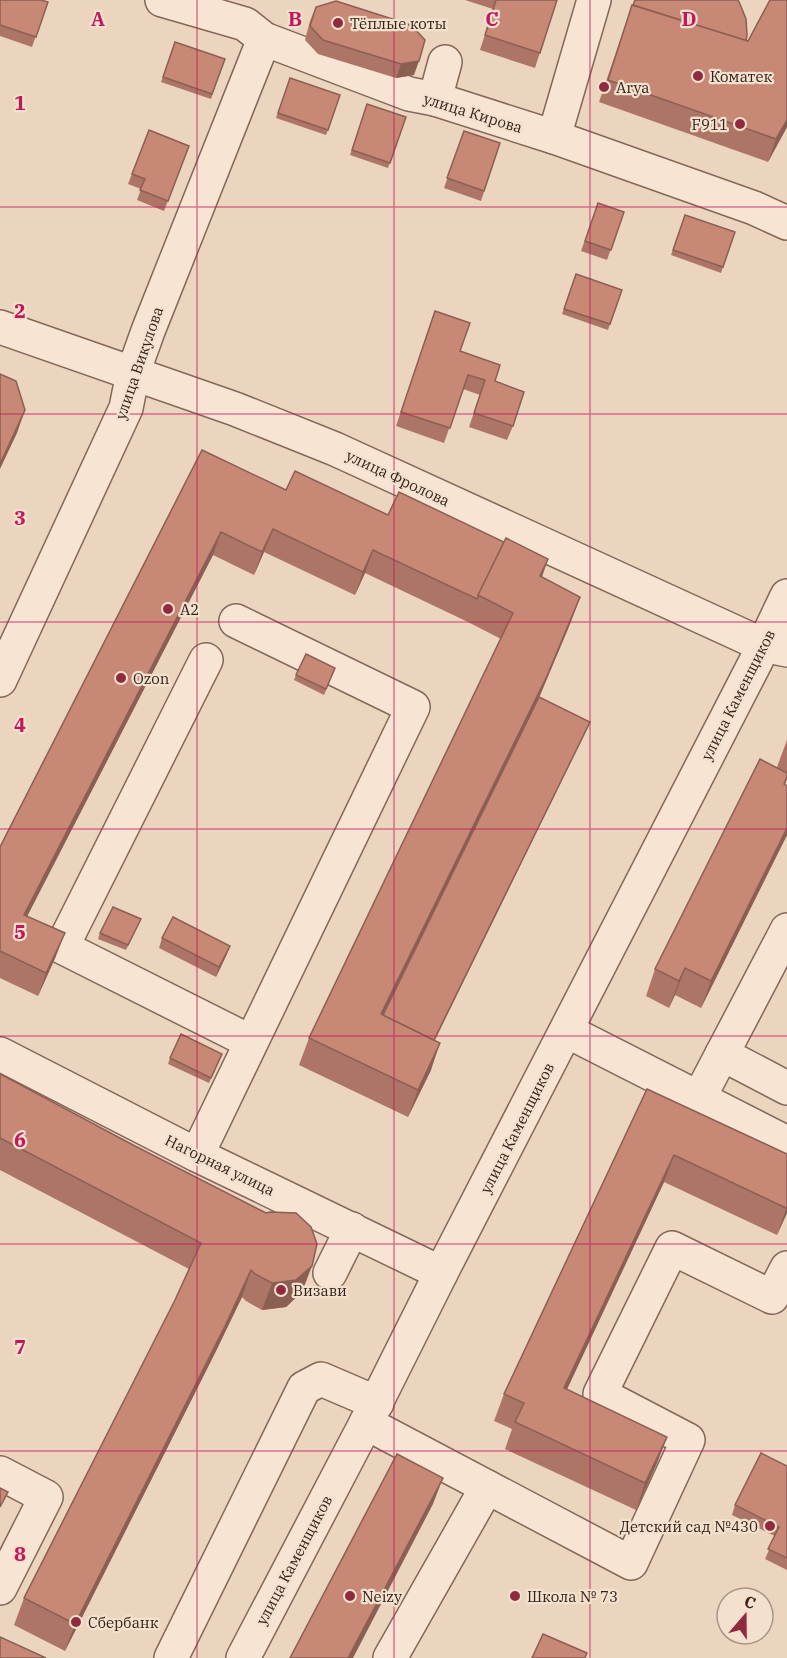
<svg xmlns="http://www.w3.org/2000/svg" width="787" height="1658" viewBox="0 0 787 1658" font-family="'IBM Plex Serif',serif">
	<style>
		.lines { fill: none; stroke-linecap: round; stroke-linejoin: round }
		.minor-casing { stroke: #836758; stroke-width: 36 }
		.minor { stroke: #f7e4d2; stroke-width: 33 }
		.wall { fill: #ac7565 }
		.shaded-wall { fill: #8c5f53 }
		.building { fill: #c88876; stroke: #8c5f53; stroke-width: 1.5 }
		.grid { fill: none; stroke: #c2185b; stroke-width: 1.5; stroke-opacity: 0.55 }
		.poi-dot { fill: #902b3f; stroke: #f3e1ce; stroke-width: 2 }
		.labels { text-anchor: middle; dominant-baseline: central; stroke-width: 4.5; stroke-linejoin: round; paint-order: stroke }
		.poi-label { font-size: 15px; fill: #33231c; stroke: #f3e1ce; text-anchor: start }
		.street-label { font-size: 15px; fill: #33231c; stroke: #f3e1ce }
		.grid-label { font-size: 20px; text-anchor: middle; font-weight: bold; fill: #c2185b; stroke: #f3e1ce; stroke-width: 4.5; stroke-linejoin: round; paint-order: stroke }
	</style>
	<rect width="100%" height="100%" fill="#ecd5bf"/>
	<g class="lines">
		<g class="minor-casing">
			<g id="minor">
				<polyline points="162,0 245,24 264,39 409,94 435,99 554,137 754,208 787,223"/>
				<polyline points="435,99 445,62"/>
				<polyline points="554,137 594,0"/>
				<polyline points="0,327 235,409 335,449 763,645 787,650"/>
				<polyline points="206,660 62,947 251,1042"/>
				<polyline points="0,680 126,408 133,373 148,331 264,39"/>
				<polyline points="567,1031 787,1143"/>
				<polyline points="0,1054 197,1155 441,1273"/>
				<polyline points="722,1054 787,1088"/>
				<polyline points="699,1098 787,930"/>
				<polyline points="197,1155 413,707 236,621"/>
				<polyline points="330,1273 352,1229"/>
				<polyline points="366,1423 631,1563 688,1440 600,1394 672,1248 772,1297 787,1268"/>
				<polyline points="0,1473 46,1497 0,1588"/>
				<polyline points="171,1658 304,1388 321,1379 377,1403"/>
				<polyline points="243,1658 366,1423 441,1273 756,661 787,596"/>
				<polyline points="390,1658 487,1487"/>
			</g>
		</g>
		<use href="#minor" class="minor"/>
	</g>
	<g class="wall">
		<polygon points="0,0 48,2 32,47 0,36"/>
		<polygon points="465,0 557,0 535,68 480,50 493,9"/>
		<polygon points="787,0 787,127 768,162 599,102 632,5 748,41"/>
		<polygon points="336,1 414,75 396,78 318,54 305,40 310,21 316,7"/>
		<polygon points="175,42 225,59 211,99 161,82"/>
		<polygon points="290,78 328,130 326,135 276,118"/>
		<polygon points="367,104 406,117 388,168 350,155"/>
		<polygon points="149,130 189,146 164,211 137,200 141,189 128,184"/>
		<polygon points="464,131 500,143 481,201 444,188"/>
		<polygon points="598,203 624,212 607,260 581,251"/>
		<polygon points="685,215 735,232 721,273 671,255"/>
		<polygon points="576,274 610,324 608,330 562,314"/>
		<polygon points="430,325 495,381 513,426 507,440 469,427 480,395 463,389 444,443 396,426"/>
		<polygon points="202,450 286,490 388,515 542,577 580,597 570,624 539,698 590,722 435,1040 431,1070 408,1117 299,1065 309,1038 501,639 468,622 365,573 355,595 264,552 254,575 213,555 27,916 56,956 38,996 0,978 0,847"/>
		<polygon points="335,668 324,695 294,680 296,675"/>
		<polygon points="787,740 787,778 785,785 787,786 787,835 701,1008 675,995 669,1008 646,996 655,969 777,767"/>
		<polygon points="141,919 126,950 98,939 100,933"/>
		<polygon points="162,938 230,946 226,956 216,977 159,948"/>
		<polygon points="222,1054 209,1083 168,1064 170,1058"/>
		<polygon points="0,1074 302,1292 286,1307 262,1310 246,1301 242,1297 215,1353 65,1651 14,1625 24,1598 175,1300 189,1269 0,1170"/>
		<polygon points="647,1089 787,1154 787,1213 777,1235 664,1182 567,1389 667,1437 657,1463 636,1510 505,1449 512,1429 494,1421 504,1394"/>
		<polygon points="787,1466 787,1570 765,1559 775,1536 732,1515 735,1505"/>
	</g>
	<g class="shaded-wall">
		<polygon points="419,61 414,75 396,78 401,64"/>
		<polygon points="787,120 787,127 768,162 776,139"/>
		<polygon points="25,410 17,433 0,469 0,464"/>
		<polygon points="273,529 264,552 254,575 262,552"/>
		<polygon points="221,532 213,555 16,938 24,915"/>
		<polygon points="373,550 365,573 355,595 363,572"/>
		<polygon points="548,559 539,586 540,576"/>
		<polygon points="580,597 570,624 537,702 373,1036 381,1014"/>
		<polygon points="590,722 588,727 422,1065 424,1060"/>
		<polygon points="787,828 787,835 701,1008 711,981"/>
		<polygon points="65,933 56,956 38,996 46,973"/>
		<polygon points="230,946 226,956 216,977 219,967"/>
		<polygon points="685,968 675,995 669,1008 679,981"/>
		<polygon points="440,1043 431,1070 408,1117 418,1090"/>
		<polygon points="674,1155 664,1182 555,1415 564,1388"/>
		<polygon points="787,1207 787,1213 777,1235"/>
		<polygon points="312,1266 302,1292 286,1307 262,1310 272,1283"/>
		<polygon points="251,1270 242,1297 215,1353 65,1651 75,1624"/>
		<polygon points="667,1437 657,1463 636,1510 645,1483"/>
		<polygon points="443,1478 433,1504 353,1658 348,1658"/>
	</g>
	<g class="building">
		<polygon points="0,0 41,0 48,2 36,37 0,25"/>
		<polygon points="496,0 557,0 540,53 485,35"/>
		<polygon points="635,0 738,0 740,4 746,19 747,35 746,41 633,5"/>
		<polygon points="770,0 787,0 787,120 776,139 608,80 632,5 748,41"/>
		<polygon points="336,1 411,25 425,40 419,61 401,64 323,40 310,26 316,7"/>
		<polygon points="175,42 225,59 212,94 163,77"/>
		<polygon points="290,78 340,95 328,130 278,113"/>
		<polygon points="367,104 406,117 390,163 352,150"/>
		<polygon points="149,130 189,146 168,201 140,190 145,179 132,174"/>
		<polygon points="464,131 500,143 484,191 447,178"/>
		<polygon points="598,203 624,212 611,250 585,241"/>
		<polygon points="685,215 735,232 723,267 673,250"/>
		<polygon points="576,274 622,290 610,324 564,309"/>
		<polygon points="435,311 470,323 460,351 500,365 495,381 524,392 513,426 474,413 485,380 468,375 450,428 401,412"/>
		<polygon points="0,374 16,381 25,410 0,464"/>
		<polygon points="202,450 286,490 295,471 388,515 399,492 504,542 477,599 373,550 363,572 273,529 262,552 221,532 24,915 65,933 46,973 0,951 0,847"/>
		<polygon points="506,538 548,559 540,576 580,597 547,676 381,1014 440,1043 418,1090 309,1038 513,613 478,595"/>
		<polygon points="306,654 335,668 326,689 296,675"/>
		<polygon points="539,697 590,722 434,1040 383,1015"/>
		<polygon points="760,759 787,773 787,777 784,784 787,786 787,828 711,981 685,968 679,981 655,969"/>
		<polygon points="113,907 141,919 128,945 100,933"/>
		<polygon points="173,917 230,946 219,967 162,938"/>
		<polygon points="181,1034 222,1054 211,1078 170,1058"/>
		<polygon points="0,1074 133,1145 266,1213 270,1212 296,1213 311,1227 317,1244 312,1266 296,1280 272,1283 255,1274 251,1270 225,1326 75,1624 24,1598 175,1300 201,1243 0,1138"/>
		<polygon points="647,1089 787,1154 787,1207 786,1208 674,1155 564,1388 667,1437 645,1483 515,1422 524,1403 504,1394"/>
		<polygon points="761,1453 787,1466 787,1558 768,1549 779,1527 735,1505"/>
		<polygon points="397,1454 443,1478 348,1658 290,1658"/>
		<polygon points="0,1488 8,1492 0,1507"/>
		<polygon points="543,1634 587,1653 585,1658 532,1658"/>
		<polygon points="0,1637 46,1658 0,1658"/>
	</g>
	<path class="grid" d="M 197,0 L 197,1658M 394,0 L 394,1658M 590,0 L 590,1658M 0,207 L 787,207M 0,414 L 787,414M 0,622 L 787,622M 0,829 L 787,829M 0,1036 L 787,1036M 0,1244 L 787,1244M 0,1451 L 787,1451"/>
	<g class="poi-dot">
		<circle cx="338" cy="23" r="6"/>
		<circle cx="698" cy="76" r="6"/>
		<circle cx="604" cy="87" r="6"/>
		<circle cx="740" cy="124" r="6"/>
		<circle cx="168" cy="609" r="6"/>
		<circle cx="121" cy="678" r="6"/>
		<circle cx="281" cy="1290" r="6"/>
		<circle cx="770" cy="1526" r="6"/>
		<circle cx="350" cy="1596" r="6"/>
		<circle cx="515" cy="1596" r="6"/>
		<circle cx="76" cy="1622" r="6"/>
	</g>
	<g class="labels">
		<g class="poi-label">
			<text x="350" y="23">Тёплые коты</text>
			<text x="710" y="76">Коматек</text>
			<text x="616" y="87">Arya</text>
			<text x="728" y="124" text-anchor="end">F911</text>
			<text x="180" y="609">А2</text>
			<text x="133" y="678">Ozon</text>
			<text x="293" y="1290">Визави</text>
			<text x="758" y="1526" text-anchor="end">Детский сад №430</text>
			<text x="362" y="1596">Neizy</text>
			<text x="527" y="1596">Школа № 73</text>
			<text x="88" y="1622">Сбербанк</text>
		</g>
		<g class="street-label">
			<text transform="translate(473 113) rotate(17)">улица Кирова</text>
			<text transform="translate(139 363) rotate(-71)">улица Викулова</text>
			<text transform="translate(398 478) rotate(25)">улица Фролова</text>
			<text transform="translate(738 695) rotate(-63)">улица Каменщиков</text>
			<text transform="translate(517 1128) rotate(-63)">улица Каменщиков</text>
			<text transform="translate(220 1165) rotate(26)">Нагорная улица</text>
			<text transform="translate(294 1560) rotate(-62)">улица Каменщиков</text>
		</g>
	</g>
	<g class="grid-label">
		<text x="98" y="26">A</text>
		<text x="295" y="26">B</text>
		<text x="492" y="26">C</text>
		<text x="689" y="26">D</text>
		<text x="20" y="110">1</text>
		<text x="20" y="318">2</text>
		<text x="20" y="525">3</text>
		<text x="20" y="732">4</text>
		<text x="20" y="939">5</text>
		<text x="20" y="1147">6</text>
		<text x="20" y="1354">7</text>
		<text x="20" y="1561">8</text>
	</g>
	<g transform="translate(745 1616) rotate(20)"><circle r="28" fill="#f3e1ce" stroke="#a69587" stroke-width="1.5"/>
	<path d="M0-4.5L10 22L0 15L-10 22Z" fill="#902b3f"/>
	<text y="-9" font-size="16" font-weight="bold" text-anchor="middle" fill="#33231c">С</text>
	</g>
</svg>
